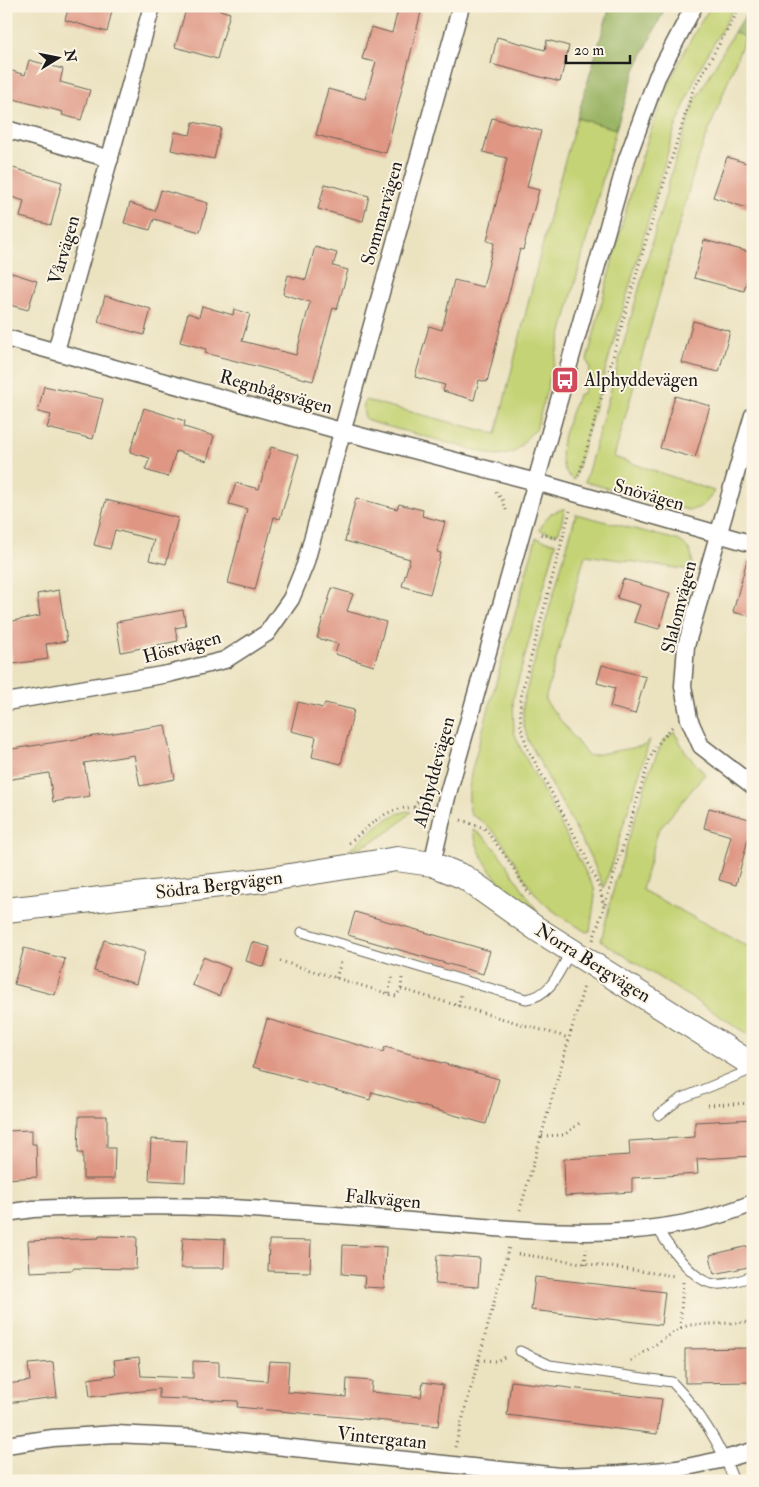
<svg xmlns="http://www.w3.org/2000/svg" width="759" height="1487" viewBox="0 0 759 1487" font-family="'IM FELL Double Pica',serif">
	<style>
		.green { fill: #c4d375; stroke: #707848 }
		.forest { fill: #9bb566; stroke: #5c6841 }
		.building { fill: #df9784 }
		.lines { fill: none; stroke-linecap: round; stroke-linejoin: round }
		.lane-casing { stroke: #646155; stroke-width: 11 }
		.street-casing { stroke: #646155; stroke-width: 19 }
		.secondary-casing { stroke: #646155; stroke-width: 26 }
		.path { stroke: #646155; stroke-width: 3; stroke-dasharray: 1 4; stroke-linecap: butt }
		.lane { stroke: #fff; stroke-width: 9 }
		.street { stroke: #fff; stroke-width: 16 }
		.secondary { stroke: #fff; stroke-width: 24 }
		.labels { text-anchor: middle; dominant-baseline: central; stroke-width: 4; stroke-linejoin: round; paint-order: stroke }
		.street-label { font-size: 19px; fill: #1c1c1c; stroke: #fcf5e5 }
		.poi-label { font-size: 19px; fill: #1c1c1c; stroke: #fcf5e5; text-anchor: start }
	</style>
	<rect width="100%" height="100%" fill="#fcf5e5"/>
	<filter id="ink" filterUnits="userSpaceOnUse"><feTurbulence type="fractalNoise" baseFrequency=".02" numOctaves="2"/><feDisplacementMap in="SourceGraphic" scale="10" xChannelSelector="R" yChannelSelector="G"/><feConvolveMatrix kernelMatrix="1 2 1 2 8 2 1 2 1" color-interpolation-filters="sRGB"/></filter>
	<filter id="wash" filterUnits="userSpaceOnUse"><feTurbulence type="fractalNoise" baseFrequency=".0096" numOctaves="4" result="noise"/><feDisplacementMap in="SourceGraphic" scale="20" xChannelSelector="R" yChannelSelector="G"/><feGaussianBlur stdDeviation="1.12" result="paint"/><feColorMatrix in="noise" values="0 0 0 0 0 0 0 0 0 0 0 0 0 0 0 0 0 1.4 0 .05"/><feComposite in="paint" operator="in"/></filter>
	<g filter="url(#wash)">
		<rect width="100%" height="100%" fill="#ebe2c0"/>
		<g class="green">
			<path d="M 711,6 L 735,6 L 697,73 L 673,134 L 574,480 C 547,462 570,418 578,395 L 583,393 L 590,368 L 587,360 C 618,245 644,106 711,6 Z"/>
			<path d="M 734,32 L 745,37 L 696,164 L 614,457 L 714,491 C 707,503 702,509 688,510 L 585,482 L 672,171 L 694,103 Z"/>
			<path d="M 577,118 L 616,129 L 536,430 C 518,442 525,453 497,456 L 371,422 L 365,418 L 363,409 L 365,400 L 496,434 L 551,210 Z"/>
			<polygon points="565,508 559,532 553,534 539,530 550,514"/>
			<path d="M 576,514 L 677,540 C 691,547 694,555 691,570 L 585,555 L 545,700 L 588,756 L 643,746 L 650,739 L 604,888 L 593,862 L 528,740 L 523,723 L 523,702 Z"/>
			<path d="M 536,538 L 556,543 L 513,699 L 514,732 L 520,747 L 594,888 L 595,897 L 590,931 L 586,932 C 568,920 547,910 534,892 C 515,867 501,828 471,815 C 467,799 469,785 472,769 Z"/>
			<polygon points="674,732 687,754 705,774 658,831 642,890 753,949 753,1037 601,941 615,883 650,770 663,741"/>
			<path d="M 407,811 L 411,812 C 393,831 373,844 348,851 C 368,835 381,817 407,811 Z"/>
			<path d="M 473,830 C 497,840 520,889 537,910 C 506,895 479,864 473,830 Z"/>
		</g>
		<g class="forest">
			<polygon points="610,6 666,6 635,70 616,129 577,118"/>
			<polygon points="752,6 753,6 753,41 734,32"/>
		</g>
		<g id="blocks">
			<g class="building">
				<polygon points="69,6 113,6 107,32 65,20"/>
				<polygon points="187,6 206,6 230,13 217,59 175,47"/>
				<polygon points="399,6 421,12 386,153 316,135 328,89 365,99 376,62 362,59 371,27 392,33"/>
				<polygon points="497,37 545,50 547,40 569,46 560,82 491,64"/>
				<polygon points="29,60 63,69 60,82 90,90 81,120 62,115 63,112 6,97 6,69 25,75"/>
				<polygon points="492,118 541,131 527,187 539,190 523,250 520,249 487,382 479,380 474,400 443,391 445,385 415,377 429,326 442,330 454,280 483,287 494,243 487,241 507,158 483,152"/>
				<polygon points="193,122 221,128 214,159 171,150 175,132 190,135"/>
				<polygon points="727,157 753,165 753,210 713,197"/>
				<polygon points="6,166 62,182 51,225 20,217 24,201 6,195"/>
				<polygon points="325,184 369,196 363,221 318,209"/>
				<polygon points="161,190 208,203 200,232 154,219 150,230 124,223 130,203 155,211"/>
				<polygon points="704,240 753,253 744,291 694,278"/>
				<polygon points="315,247 337,253 333,266 348,270 337,309 333,308 313,381 205,353 206,349 180,342 188,313 199,317 202,306 233,315 234,309 250,314 242,341 296,355 310,302 283,294 288,275 306,280"/>
				<polygon points="6,271 37,281 28,310 6,304"/>
				<polygon points="105,296 151,309 144,335 98,322"/>
				<polygon points="693,321 730,331 719,372 682,363"/>
				<polygon points="44,386 103,399 93,439 47,428 51,415 38,412"/>
				<polygon points="675,396 710,406 695,458 660,448"/>
				<polygon points="144,408 185,421 184,427 214,436 207,461 176,451 168,477 145,470 150,458 130,452"/>
				<polygon points="271,447 299,455 280,519 274,517 255,590 228,583 247,509 229,504 236,483 259,489"/>
				<polygon points="356,498 397,509 399,504 423,510 422,516 445,522 437,552 441,553 430,594 402,586 410,559 345,541"/>
				<polygon points="106,500 178,518 166,564 149,560 154,540 115,530 110,549 94,545"/>
				<polygon points="747,560 753,561 753,617 733,612"/>
				<polygon points="623,579 670,593 659,629 634,622 640,605 617,598"/>
				<polygon points="332,588 353,594 347,611 386,622 374,666 335,654 338,644 317,638"/>
				<polygon points="59,590 67,641 46,644 48,659 13,664 6,622 40,616 37,594"/>
				<polygon points="183,610 186,626 175,628 178,641 121,652 116,622"/>
				<polygon points="602,665 646,677 635,714 610,707 615,688 597,683"/>
				<polygon points="298,702 323,708 325,703 354,710 341,764 312,757 316,737 291,731"/>
				<polygon points="165,725 175,779 140,786 134,755 84,763 90,796 53,802 49,773 6,780 6,750"/>
				<polygon points="709,808 753,820 736,885 719,880 731,836 704,828"/>
				<polygon points="355,912 490,951 483,974 348,935"/>
				<polygon points="104,940 145,952 136,984 94,971"/>
				<polygon points="252,942 270,947 264,967 246,961"/>
				<polygon points="24,948 65,959 55,995 14,984"/>
				<polygon points="203,957 230,968 219,996 192,985"/>
				<polygon points="267,1019 383,1052 385,1047 499,1079 486,1124 372,1092 370,1100 253,1067"/>
				<polygon points="79,1116 107,1116 107,1148 115,1148 114,1179 83,1179 83,1153 78,1153"/>
				<polygon points="753,1119 753,1156 697,1159 698,1174 632,1178 632,1192 565,1196 564,1159 630,1155 629,1141 695,1137 695,1122"/>
				<polygon points="32,1130 32,1144 36,1144 37,1177 6,1179 6,1131"/>
				<polygon points="151,1139 187,1141 185,1182 149,1180"/>
				<polygon points="99,1236 137,1237 136,1269 73,1268 73,1270 30,1272 28,1241 99,1238"/>
				<polygon points="183,1237 225,1239 224,1268 181,1268"/>
				<polygon points="269,1240 311,1241 310,1272 268,1271"/>
				<polygon points="343,1245 386,1247 384,1288 364,1287 365,1276 342,1274"/>
				<polygon points="753,1245 753,1266 714,1274 710,1255"/>
				<polygon points="437,1255 480,1258 478,1287 435,1284"/>
				<polygon points="535,1277 665,1292 661,1325 531,1310"/>
				<polygon points="753,1348 753,1382 685,1383 685,1349"/>
				<polygon points="139,1357 141,1376 193,1378 193,1361 219,1362 219,1377 267,1381 269,1361 289,1362 287,1392 346,1397 347,1379 372,1381 371,1392 421,1397 423,1382 443,1385 438,1426 237,1407 238,1401 159,1398 159,1389 90,1397 88,1379 116,1375 114,1360"/>
				<polygon points="53,1362 57,1397 6,1403 6,1384 30,1381 28,1364"/>
				<polygon points="511,1381 662,1399 657,1434 507,1415"/>
			</g>
		</g>
	</g>
	<g filter="url(#ink)">
		<use href="#blocks" fill-opacity="0" stroke="#646155" stroke-width="1"/>
		<g class="lines">
			<g class="lane-casing">
				<g id="lane">
					<path d="M 302,932 L 526,999 C 551,996 559,972 570,952"/>
					<polyline points="659,1115 680,1099 753,1069"/>
					<path d="M 657,1227 C 665,1243 693,1279 710,1283 C 724,1287 740,1280 753,1276"/>
					<path d="M 520,1351 L 550,1365 L 672,1382 C 699,1410 720,1444 734,1481"/>
				</g>
			</g>
			<g class="street-casing">
				<g id="street">
					<polyline points="6,129 110,159"/>
					<polyline points="6,338 341,431 536,482 753,544"/>
					<polyline points="56,351 152,6"/>
					<polyline points="753,415 686,646 683,686 689,719 701,746 753,786"/>
					<polyline points="6,702 168,674 225,660 267,633 291,599 305,565 461,6"/>
					<polyline points="432,864 447,797 627,159 657,77 694,6"/>
					<path d="M 6,1213 L 33,1209 C 115,1206 196,1204 278,1211 C 338,1215 398,1220 459,1225 C 556,1233 660,1242 753,1203"/>
					<polyline points="6,1445 53,1438 115,1434 198,1438 559,1476 619,1474 677,1469 725,1459 753,1451"/>
				</g>
			</g>
			<g class="secondary-casing">
				<polyline id="secondary" points="6,910 264,880 397,859 432,864 464,877 537,929 753,1065"/>
			</g>
			<g class="path">
				<polyline points="579,476 645,244 693,90 741,6"/>
				<polyline points="496,492 503,501 507,513"/>
				<polyline points="570,511 522,691 520,709 521,728 528,749 584,853 601,892 604,907 593,940"/>
				<polyline points="541,534 562,540"/>
				<polyline points="414,807 429,785"/>
				<polyline points="461,820 484,828 505,855 530,895"/>
				<path d="M 349,843 C 374,822 391,801 426,810"/>
				<polyline points="605,904 650,758 657,745 672,727"/>
				<polyline points="280,961 396,996 401,989 569,1038"/>
				<polyline points="336,978 342,959"/>
				<polyline points="401,989 402,978"/>
				<polyline points="388,993 393,975"/>
				<polyline points="458,1006 461,995"/>
				<polyline points="708,1105 753,1103"/>
				<polyline points="542,1136 564,1135 581,1122"/>
				<polyline points="520,1210 584,986"/>
				<polyline points="518,1254 675,1276"/>
				<polyline points="585,1264 586,1249"/>
				<polyline points="680,1328 683,1282"/>
				<polyline points="479,1360 496,1361 507,1356"/>
				<polyline points="631,1361 680,1328 690,1325 753,1322"/>
				<polyline points="455,1447 509,1247"/>
			</g>
			<use href="#lane" class="lane"/>
			<use href="#street" class="street"/>
			<use href="#secondary" class="secondary"/>
		</g>
	</g>
	<defs>
		<g id="bus-square" transform="scale(1.4375)"><rect x="-9" y="-9" width="18" height="18" rx="4" fill="#d1495b" stroke="#fcf5e5"/><path d="M-5-6H5V4H4V6H2V4H-2V6H-4V4H-5ZM-3.5-4V0h7V-4ZM-3.5 1.2v1.5H-2V1.2ZM2 1.2v1.5H3.5V1.2Z" fill="#fff"/></g>
	</defs>
	<g fill-rule="evenodd">
		<use href="#bus-square" x="565" y="380"/>
	</g>
	<g class="labels">
		<g class="street-label">
			<text transform="translate(382 213) rotate(-74)">Sommarvägen</text>
			<text transform="translate(64 250) rotate(-74)">Vårvägen</text>
			<text transform="translate(276 392) rotate(16)">Regnbågsvägen</text>
			<text transform="translate(649 495) rotate(16)">Snövägen</text>
			<text transform="translate(679 607) rotate(-76)">Slalomvägen</text>
			<text transform="translate(182 647) rotate(-15)">Höstvägen</text>
			<text transform="translate(434 772) rotate(-75)">Alphyddevägen</text>
			<text transform="translate(219 885) rotate(-7)">Södra Bergvägen</text>
			<text transform="translate(593 963) rotate(32)">Norra Bergvägen</text>
			<text transform="translate(383 1199) rotate(5)">Falkvägen</text>
			<text transform="translate(382 1438) rotate(6)">Vintergatan</text>
		</g>
		<g class="poi-label">
			<text x="584" y="380">Alphyddevägen</text>
		</g>
	</g>
	<rect width="759" height="1487" fill="none" stroke="#fcf5e5" stroke-width="25"/>
	<g transform="translate(58 58) rotate(80)" stroke="#fcf5e5" stroke-width="4" paint-order="stroke">
	<path d="M0-4L9 19L0 12L-9 19Z" fill="#1c1c1c"/>
	<text y="-8" font-size="14" font-weight="bold" text-anchor="middle" fill="#1c1c1c">N</text>
	</g>
	<path d="M566 55v8h64v-8" fill="none" stroke="#1c1c1c" stroke-width="2.5"/>
	<text x="574" y="55" font-size="15" fill="#1c1c1c" stroke="#fcf5e5" stroke-width="4" paint-order="stroke">20 m</text>
</svg>
